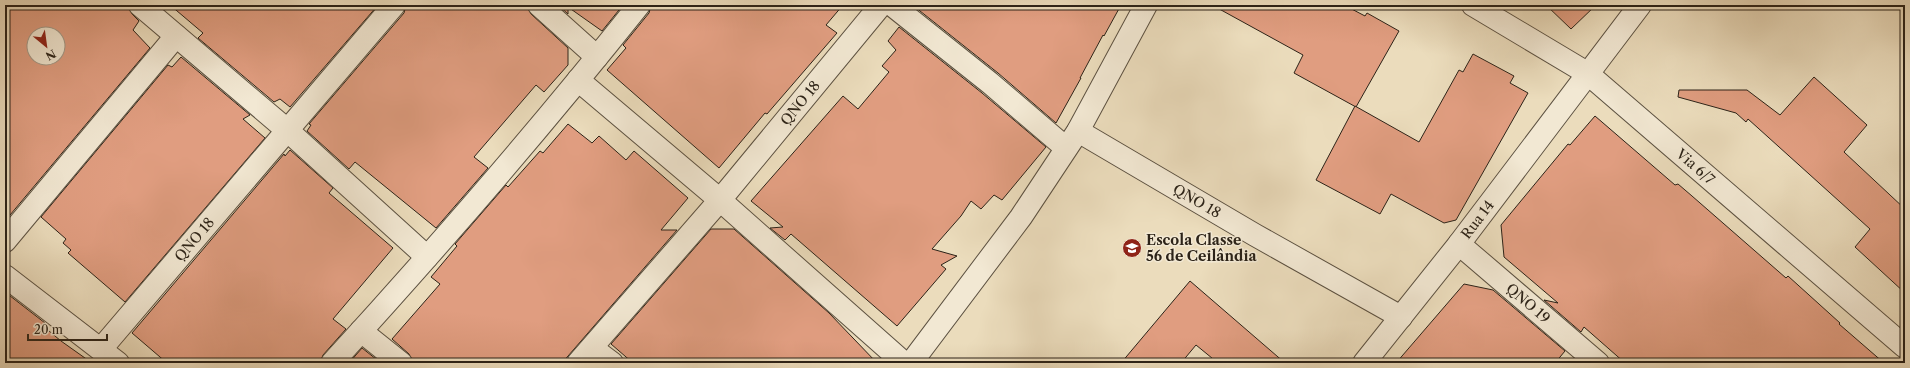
<svg xmlns="http://www.w3.org/2000/svg" width="1910" height="368" viewBox="0 0 1910 368" font-family="'Libre Caslon Text',serif">
	<style>
		.building { fill: #e09d80; stroke: #2c2318; fill-rule: evenodd }
		.lines { fill: none; stroke-linecap: round; stroke-linejoin: round }
		.minor-casing { stroke: #5c5141; stroke-width: 24 }
		.minor { stroke: #f2e8d3; stroke-width: 22 }
		.labels { text-anchor: middle; dominant-baseline: central; stroke-width: 3; stroke-linejoin: round; paint-order: stroke }
		.street-label { font-size: 14px; fill: #2c2318; stroke: #f2e8d3 }
		.poi-label { font-size: 14px; font-weight: bold; fill: #2c2318; stroke: #f2e8d3; text-anchor: start }
	</style>
	<rect width="100%" height="100%" fill="#ebdcbc"/>
	<filter id="stains"><feTurbulence type="fractalNoise" baseFrequency=".005" numOctaves="4"/><feColorMatrix values="0 0 0 0 .2 0 0 0 0 .09 0 0 0 0 .02 0 0 0 .5 -.17"/></filter>
	<radialGradient id="worn" r=".72"><stop offset=".6" stop-color="#630" stop-opacity="0"/><stop offset="1" stop-color="#630" stop-opacity=".3"/></radialGradient>
	<g class="building">
		<path d="M 5,5 L 128,5 L 132,14 L 139,21 L 133,30 L 150,48 L 5,221 ZM 34,34 L 58,34 L 58,58 L 34,58 Z"/>
		<polygon points="170,5 378,5 290,107 280,99 274,102 198,38 203,33"/>
		<polygon points="406,5 527,5 531,14 568,48 568,65 544,92 536,85 474,157 488,168 436,228 355,162 349,169 307,131 311,125 309,124 404,13"/>
		<polygon points="558,5 623,5 602,31 568,7 568,14"/>
		<polygon points="651,5 843,5 826,25 837,33 767,114 765,113 719,168 607,70 626,48 623,45 649,13"/>
		<polygon points="917,5 1121,5 1104,36 1103,35 1080,78 1081,78 1056,123 998,73 915,7"/>
		<polygon points="1212,5 1344,5 1365,16 1367,13 1399,31 1356,107 1294,73 1303,55"/>
		<polygon points="1546,5 1596,5 1571,29"/>
		<polygon points="899,27 982,93 1046,147 1002,200 994,195 981,209 971,201 961,216 932,249 957,256 941,265 946,269 897,326 791,234 785,240 770,228 783,227 751,201 843,96 858,109 889,72 882,66 896,50 888,41"/>
		<polygon points="1473,54 1514,76 1510,83 1528,93 1456,220 1444,223 1391,194 1380,214 1316,180 1355,106 1419,142 1459,70 1463,72"/>
		<polygon points="181,57 250,115 243,119 265,138 125,302 68,253 71,250 63,243 66,239 41,217 168,65 172,67"/>
		<polygon points="1814,77 1867,125 1844,152 1905,209 1905,293 1855,247 1870,229 1748,119 1746,122 1736,113 1678,97 1679,90 1747,90 1780,115"/>
		<polygon points="1595,116 1675,185 1678,184 1692,196 1786,278 1788,276 1840,323 1839,324 1884,363 1625,363 1584,327 1581,332 1544,300 1558,303 1504,257 1501,225 1568,144 1570,145"/>
		<polygon points="568,124 592,143 599,136 626,160 634,151 688,198 661,230 677,230 562,363 413,363 409,354 392,339 440,284 431,277 457,246 455,244 506,185 508,187 540,151 543,153"/>
		<polygon points="290,150 333,188 329,193 393,248 333,319 346,329 323,355 320,363 167,363 132,333 284,154 285,156"/>
		<polygon points="711,229 734,229 829,313 877,363 633,363 611,344"/>
		<polygon points="1190,281 1285,363 1218,363 1196,345 1181,363 1121,363"/>
		<polygon points="1464,284 1493,290 1565,351 1555,363 1396,363"/>
		<polygon points="5,292 45,323 43,326 61,341 92,363 13,363 5,357"/>
		<polygon points="362,348 381,363 349,363"/>
	</g>
	<g class="lines">
		<g class="minor-casing">
			<g id="minor">
				<polyline points="140,5 287,130 427,257"/>
				<polyline points="539,5 597,57"/>
				<polyline points="892,5 990,83 1066,148"/>
				<path id="s1" d="M 1473,5 L 1587,73 L 1905,347"/>
				<polyline points="578,80 720,200 904,363"/>
				<path id="s2" d="M 1078,131 L 1255,235 L 1401,317"/>
				<polyline points="5,241 176,36"/>
				<path id="s3" d="M 1459,244 L 1598,363"/>
				<polyline points="5,276 118,363"/>
				<polyline points="361,331 401,363"/>
				<polyline points="592,348 612,363"/>
				<path id="s4" d="M 101,349 L 394,5"/>
				<path d="M 332,363 C 438,247 541,128 639,5"/>
				<path id="s5" d="M 578,363 L 720,200 L 881,5"/>
				<polyline points="911,363 1021,217 1078,131 1146,5"/>
				<path id="s6" d="M 1364,363 L 1459,244 L 1640,5"/>
			</g>
		</g>
		<use href="#minor" class="minor"/>
	</g>
	<defs>
		<g id="school-disc" transform="scale(1)"><circle r="9.5" fill="#8f2418" stroke="#f2e8d3"/><path d="M0-5L7-2L0 1L-7-2ZM-4 1L0 2.5L4 1V4Q0 6-4 4Z" fill="#fff"/></g>
	</defs>
	<g fill-rule="evenodd">
		<use href="#school-disc" x="1132" y="248"/>
	</g>
	<g class="labels">
		<g class="street-label">
			<text stroke="none"><textPath href="#s5" startOffset="342">QNO 18</textPath></text>
			<text stroke="none"><textPath href="#s1" startOffset="276">Via 6/7</textPath></text>
			<text stroke="none"><textPath href="#s2" startOffset="138">QNO 18</textPath></text>
			<text stroke="none"><textPath href="#s6" startOffset="183">Rua 14</textPath></text>
			<text stroke="none"><textPath href="#s4" startOffset="144">QNO 18</textPath></text>
			<text stroke="none"><textPath href="#s3" startOffset="91">QNO 19</textPath></text>
		</g>
		<g class="poi-label">
			<text x="1146" y="240">Escola Classe<tspan x="1146" dy="16">56 de Ceilândia</tspan></text>
		</g>
	</g>
	<rect width="1910" height="368" fill="none" stroke="#ebdcbc" stroke-width="20"/>
	<rect x="6" y="6" width="1898" height="356" fill="none" stroke="#2c2318" stroke-width="2"/>
	<rect x="10" y="10" width="1890" height="348" fill="none" stroke="#2c2318"/>
	<g transform="translate(46 46) rotate(151)"><circle r="19" fill="#f2e8d3" stroke="#a39988"/>
	<path d="M0-3L7 15L0 10L-7 15Z" fill="#8f2418"/>
	<text y="-6" font-size="11" font-weight="bold" text-anchor="middle" fill="#2c2318">N</text>
	</g>
	<path d="M28 334v6h79v-6" fill="none" stroke="#2c2318" stroke-width="2"/>
	<text x="34" y="334" font-size="12" fill="#2c2318" stroke="#f2e8d3" stroke-width="3" paint-order="stroke">20 m</text>
	<rect width="100%" height="100%" filter="url(#stains)"/>
	<rect width="100%" height="100%" fill="url(#worn)"/>
</svg>
